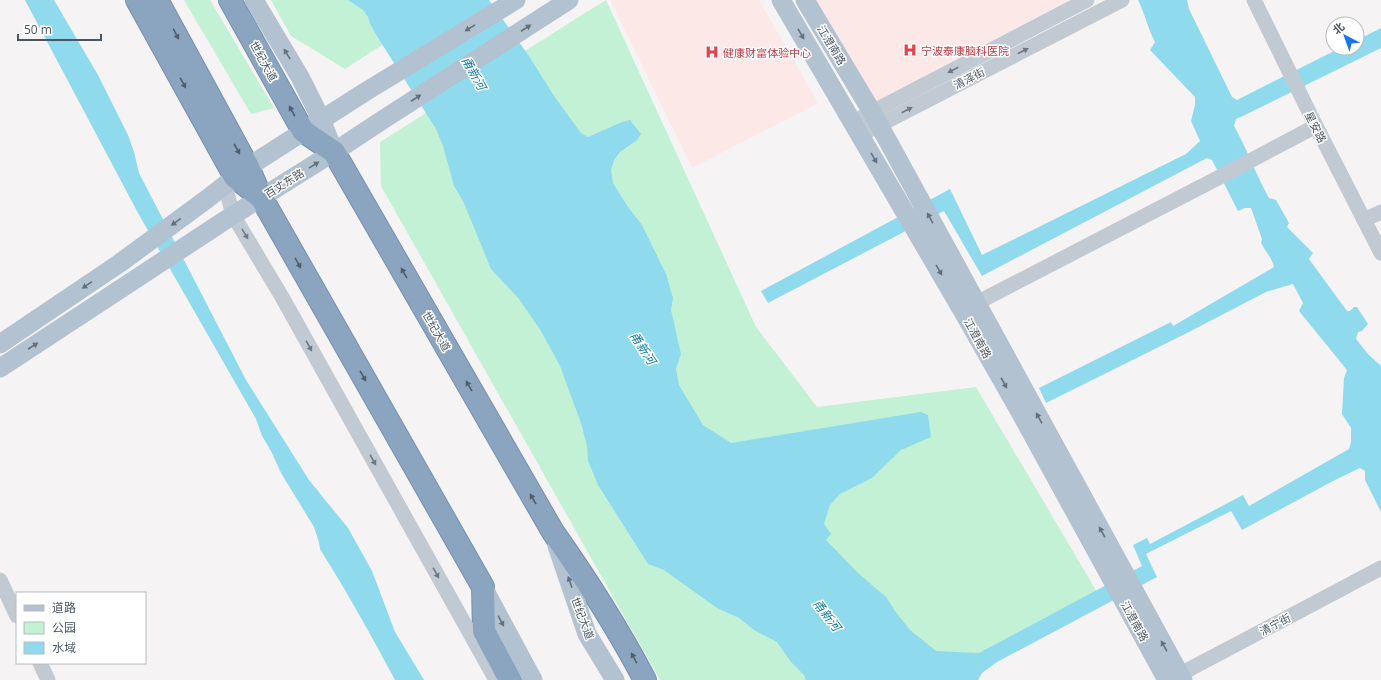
<svg xmlns="http://www.w3.org/2000/svg" width="1381" height="680" viewBox="0 0 1381 680" font-family="'Open Sans','Noto Sans SC',sans-serif">
	<style>
		.medical { fill: #fce8e6 }
		.green { fill: #c3f1d5 }
		.water { fill: #90daee }
		.lines { fill: none; stroke-linecap: round; stroke-linejoin: round }
		.highway-casing { stroke: #7690ad; stroke-width: 24 }
		.minor { stroke: #c1cad2; stroke-width: 15 }
		.major { stroke: #b3c2d1; stroke-width: 19 }
		.highway { stroke: #8ba5c1; stroke-width: 22 }
		.oneway { fill: #64717d }
		.oneway2 { fill: #505e6b }
		.oneway3 { fill: #6e7983 }
		.labels { text-anchor: middle; dominant-baseline: central; stroke-width: 3; stroke-linejoin: round; paint-order: stroke }
		.street-label { font-size: 11px; fill: #4a5661; stroke: #fff }
		.health-label { font-size: 11px; fill: #be3a42; stroke: #fff; text-anchor: start }
		.water-label { font-size: 12px; font-style: italic; fill: #0c7c9b; stroke: #fff }
	</style>
	<rect width="100%" height="100%" fill="#f5f3f3"/>
	<g class="medical">
		<polygon points="613,0 759,0 818,103 692,168 611,1"/>
		<polygon points="816,0 1070,0 876,101"/>
	</g>
	<g class="green">
		<polygon points="184,0 210,0 274,108 251,114"/>
		<polygon points="271,0 452,0 345,69 291,36"/>
		<polygon points="606,0 756,327 817,407 976,387 1097,592 971,672 973,680 660,680 381,186 380,142"/>
	</g>
	<g class="water">
		<path d="M 25,0 L 54,0 L 98,75 L 128,135 L 134,152 L 139,173 L 246,380 L 309,480 L 348,528 L 372,571 L 395,632 L 424,680 L 395,680 C 371,635 347,592 320,549 L 319,542 L 314,527 L 281,473 L 271,451 L 262,436 L 256,419 L 138,213 Z"/>
		<path d="M 348,0 L 489,0 L 529,56 L 554,96 L 581,133 L 588,137 L 622,122 L 630,120 L 641,134 L 637,140 L 620,152 L 614,160 L 611,170 L 613,183 L 628,207 L 642,225 L 666,274 L 673,298 L 671,310 L 681,354 L 676,369 L 679,385 L 703,425 L 731,443 L 921,412 L 928,415 L 931,437 L 901,450 L 872,478 L 840,494 L 830,505 L 824,524 L 831,534 L 826,540 L 858,573 L 886,597 L 895,611 L 910,630 L 936,651 L 979,653 L 1142,566 L 1133,545 L 1147,538 L 1150,544 L 1243,495 L 1249,506 L 1349,449 L 1351,442 L 1351,428 L 1342,414 L 1344,378 L 1347,370 L 1299,311 L 1303,303 L 1293,284 L 1266,292 L 1187,333 L 1046,403 L 1039,388 L 1171,322 L 1173,326 L 1274,267 C 1272,258 1265,251 1261,243 L 1262,239 L 1251,208 L 1245,208 L 1238,211 L 1212,160 L 1207,158 L 982,276 L 944,211 L 768,303 L 761,291 L 950,189 L 982,255 L 1186,154 L 1200,141 L 1191,121 L 1195,105 L 1195,97 L 1150,50 L 1155,42 C 1148,29 1145,14 1138,0 L 1187,0 L 1189,9 L 1232,97 L 1237,100 L 1340,48 L 1357,48 L 1357,40 L 1381,28 L 1381,48 L 1243,116 L 1236,119 L 1234,126 C 1247,149 1256,175 1269,198 L 1276,200 L 1289,223 L 1287,227 L 1313,253 L 1309,259 L 1347,311 L 1350,311 L 1354,307 L 1357,307 L 1368,324 L 1362,331 L 1358,332 L 1356,339 L 1368,354 L 1381,366 L 1381,512 L 1365,480 L 1365,471 L 1360,468 L 1335,480 L 1242,530 L 1231,511 L 1146,554 L 1157,577 L 997,662 L 982,673 L 978,680 L 806,680 L 804,675 L 791,662 L 777,642 L 754,630 L 739,618 L 717,608 L 664,570 L 648,564 L 598,485 L 588,461 L 587,446 L 581,423 L 560,366 L 541,331 L 519,299 L 491,269 L 463,201 L 454,186 L 443,146 L 436,129 L 380,41 L 370,24 L 368,17 L 363,10 Z"/>
	</g>
	<g class="lines">
		<g class="highway-casing">
			<g id="highway">
				<polyline points="137,0 235,177 259,196"/>
				<polyline points="157,0 248,167 261,197 483,587 484,631 510,680"/>
				<path d="M 230,0 L 303,131 L 334,152 L 553,532 C 587,580 618,629 645,680"/>
			</g>
		</g>
		<g class="minor">
			<polyline points="1254,0 1316,126 1381,253"/>
			<polyline points="853,122 1087,0"/>
			<polyline points="860,135 1122,0"/>
			<polyline points="225,185 233,215 282,297 496,680"/>
			<polyline points="1364,220 1381,212"/>
			<polyline points="967,308 1214,180 1316,126"/>
			<polyline points="0,580 17,616"/>
			<polyline points="40,663 48,680"/>
			<polyline points="1171,679 1381,568"/>
		</g>
		<g class="major">
			<polyline points="254,0 300,77 321,119 334,152"/>
			<polyline points="781,0 962,310 1019,410 1167,680"/>
			<polyline points="805,0 872,112 1183,680"/>
			<polyline points="0,344 120,263 207,199 248,167 365,92 516,0"/>
			<polyline points="0,368 227,219 334,152 384,119 569,0"/>
			<polyline points="557,546 587,634 615,680"/>
			<polyline points="483,587 533,680"/>
		</g>
		<use href="#highway" class="highway"/>
	</g>
	<defs><path id="oneway-solid" d="M-6-.8H1V-3.2L6.5 0L1 3.2V.8H-6Z"/></defs>
	<g class="oneway">
		<use href="#oneway-solid" transform="translate(470 28) rotate(149)"/>
		<use href="#oneway-solid" transform="translate(526 28) rotate(-33)"/>
		<use href="#oneway-solid" transform="translate(801 34) rotate(60)"/>
		<use href="#oneway-solid" transform="translate(287 54) rotate(-121)"/>
		<use href="#oneway-solid" transform="translate(416 98) rotate(-33)"/>
		<use href="#oneway-solid" transform="translate(874 158) rotate(60)"/>
		<use href="#oneway-solid" transform="translate(314 165) rotate(-32)"/>
		<use href="#oneway-solid" transform="translate(930 218) rotate(-118)"/>
		<use href="#oneway-solid" transform="translate(176 222) rotate(144)"/>
		<use href="#oneway-solid" transform="translate(939 270) rotate(60)"/>
		<use href="#oneway-solid" transform="translate(87 285) rotate(146)"/>
		<use href="#oneway-solid" transform="translate(33 346) rotate(-33)"/>
		<use href="#oneway-solid" transform="translate(1004 383) rotate(61)"/>
		<use href="#oneway-solid" transform="translate(1039 418) rotate(-119)"/>
		<use href="#oneway-solid" transform="translate(1102 532) rotate(-119)"/>
		<use href="#oneway-solid" transform="translate(570 582) rotate(-109)"/>
		<use href="#oneway-solid" transform="translate(501 621) rotate(62)"/>
		<use href="#oneway-solid" transform="translate(1164 646) rotate(-119)"/>
	</g>
	<g class="oneway2">
		<use href="#oneway-solid" transform="translate(176 34) rotate(62)"/>
		<use href="#oneway-solid" transform="translate(183 83) rotate(61)"/>
		<use href="#oneway-solid" transform="translate(292 111) rotate(-119)"/>
		<use href="#oneway-solid" transform="translate(237 149) rotate(61)"/>
		<use href="#oneway-solid" transform="translate(298 263) rotate(60)"/>
		<use href="#oneway-solid" transform="translate(404 273) rotate(-120)"/>
		<use href="#oneway-solid" transform="translate(363 376) rotate(60)"/>
		<use href="#oneway-solid" transform="translate(469 386) rotate(-120)"/>
		<use href="#oneway-solid" transform="translate(533 499) rotate(-120)"/>
		<use href="#oneway-solid" transform="translate(634 658) rotate(-118)"/>
	</g>
	<g class="oneway3">
		<use href="#oneway-solid" transform="translate(1023 51) rotate(-27)"/>
		<use href="#oneway-solid" transform="translate(953 70) rotate(152)"/>
		<use href="#oneway-solid" transform="translate(907 110) rotate(-27)"/>
		<use href="#oneway-solid" transform="translate(245 234) rotate(59)"/>
		<use href="#oneway-solid" transform="translate(309 346) rotate(61)"/>
		<use href="#oneway-solid" transform="translate(373 460) rotate(61)"/>
		<use href="#oneway-solid" transform="translate(436 573) rotate(61)"/>
	</g>
	<defs>
		<g id="hospital-bare" transform="scale(1.08)"><path d="M-5-5h3v3.5h4V-5h3V5h-3V1.5h-4V5h-3Z" fill="#e0444e" stroke="#fff" stroke-width="2.5" paint-order="stroke"/></g>
	</defs>
	<g fill-rule="evenodd">
		<use href="#hospital-bare" x="910" y="50"/>
		<use href="#hospital-bare" x="712" y="52"/>
	</g>
	<g class="labels">
		<g class="street-label">
			<text transform="translate(832 45) rotate(59)">江澄南路</text>
			<text transform="translate(264 61) rotate(61)">世纪大道</text>
			<text transform="translate(969 78) rotate(-27)">清泽街</text>
			<text transform="translate(1316 127) rotate(63)">星安路</text>
			<text transform="translate(284 183) rotate(-32)">百丈东路</text>
			<text transform="translate(437 331) rotate(60)">世纪大道</text>
			<text transform="translate(978 338) rotate(61)">江澄南路</text>
			<text transform="translate(583 618) rotate(69)">世纪大道</text>
			<text transform="translate(1135 621) rotate(61)">江澄南路</text>
			<text transform="translate(1275 624) rotate(-28)">清宁街</text>
		</g>
		<g class="health-label">
			<text x="921" y="50">宁波泰康脑科医院</text>
			<text x="723" y="52">健康财富体验中心</text>
		</g>
		<g class="water-label">
			<text transform="translate(474 73) rotate(61)">甬新河</text>
			<text transform="translate(643 348) rotate(57)">甬新河</text>
			<text transform="translate(827 615) rotate(52)">甬新河</text>
		</g>
	</g>
	<rect x="16" y="592" width="130" height="72" fill="#ffffff" stroke="#b7bbc0"/>
	<rect x="24" y="605" width="20" height="6" fill="#b3c2d1" stroke="#b7bbc0"/>
	<text x="52" y="612" font-size="12" fill="#4a5661">道路</text>
	<rect x="24" y="622" width="20" height="12" fill="#c3f1d5" stroke="#b7bbc0"/>
	<text x="52" y="632" font-size="12" fill="#4a5661">公园</text>
	<rect x="24" y="642" width="20" height="12" fill="#90daee" stroke="#b7bbc0"/>
	<text x="52" y="652" font-size="12" fill="#4a5661">水域</text>
	<g transform="translate(1345 36) rotate(319)"><circle r="19" fill="#ffffff" stroke="#b7bbc0"/>
	<path d="M0-3L7 15L0 10L-7 15Z" fill="#1a73e8"/>
	<text y="-6" font-size="11" font-weight="bold" text-anchor="middle" fill="#4a5661">北</text>
	</g>
	<path d="M18 34v6h83v-6" fill="none" stroke="#4a5661" stroke-width="2"/>
	<text x="24" y="34" font-size="12" fill="#4a5661" stroke="#ffffff" stroke-width="3" paint-order="stroke">50 m</text>
</svg>
